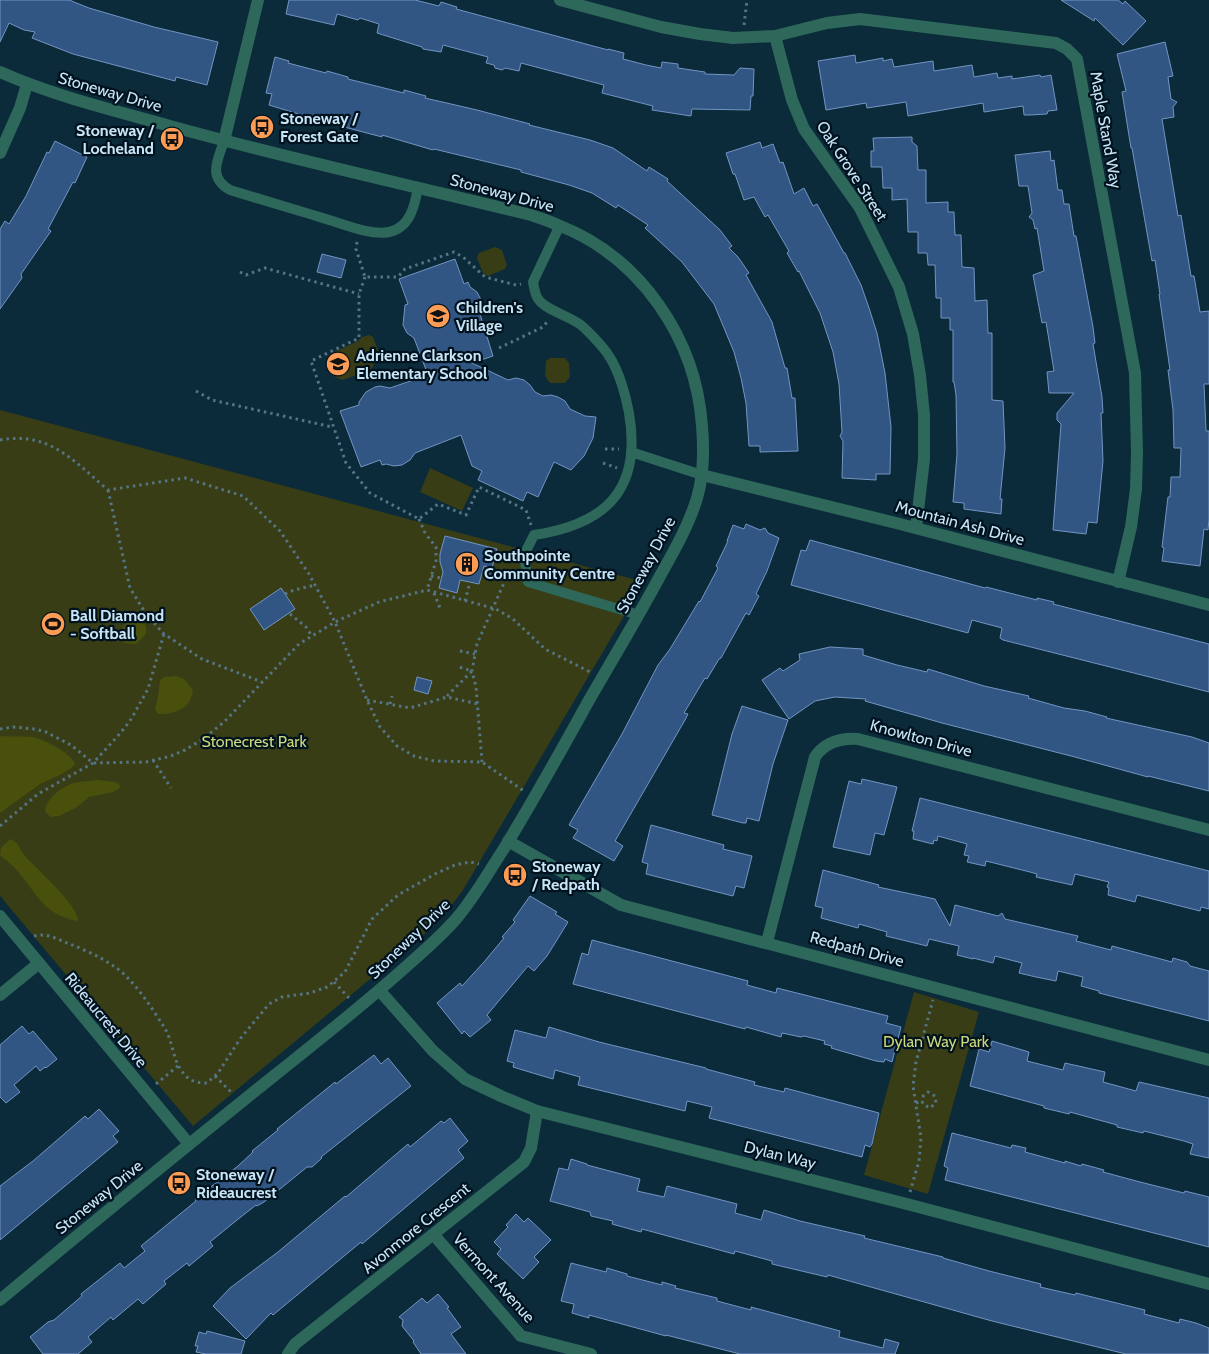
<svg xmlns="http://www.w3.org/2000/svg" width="1209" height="1354" viewBox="0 0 1209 1354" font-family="Cabin,sans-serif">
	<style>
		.green { fill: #383d16 }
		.forest { fill: #49500c }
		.building { fill: #325684; stroke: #7295c2 }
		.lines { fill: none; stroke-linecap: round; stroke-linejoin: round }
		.path { stroke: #557484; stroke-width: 3; stroke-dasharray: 2.5 4; stroke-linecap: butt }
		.service { stroke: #2d685a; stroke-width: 10 }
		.minor { stroke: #2d685a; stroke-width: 12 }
		.tertiary { stroke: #2d685a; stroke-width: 12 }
		.labels { text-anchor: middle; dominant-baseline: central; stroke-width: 4.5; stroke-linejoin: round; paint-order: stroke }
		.street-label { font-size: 16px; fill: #c8e5f7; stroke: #00121e }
		.poi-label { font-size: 16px; font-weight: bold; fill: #c8e5f7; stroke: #00121e; text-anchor: start }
		.park-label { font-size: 16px; fill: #cbd87c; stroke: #00121e }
	</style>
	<rect width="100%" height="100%" fill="#0b2a3a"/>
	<g class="green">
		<polygon points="495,247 502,250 507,265 505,269 488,276 483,273 477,258 479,253"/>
		<polygon points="369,335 373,337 379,353 371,370 342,380 335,377 330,362 332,353 358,341 362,337"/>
		<polygon points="550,358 565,358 569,363 570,377 565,383 550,383 545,376 546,361"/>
		<path d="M 0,410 L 644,582 L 463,890 C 449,909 435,926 416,941 L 193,1126 L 0,896 Z"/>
		<polygon points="430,468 473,488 462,511 420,492"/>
		<polygon points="914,992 979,1012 928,1194 864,1175"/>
	</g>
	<g class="forest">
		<path d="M 137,615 L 146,626 L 146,634 L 136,644 L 124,643 C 116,632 126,620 137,615 Z"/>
		<path d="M 176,676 L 184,679 L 193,690 C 192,694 191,699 189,702 C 184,711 167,715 158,714 L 155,710 L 158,697 L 160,680 L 165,677 Z"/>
		<path d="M 0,736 C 11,737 22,736 33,737 C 43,739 74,754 75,765 L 62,774 L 40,784 L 0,813 Z"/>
		<path d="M 98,780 L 115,782 L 119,784 L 120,788 L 113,792 L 89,797 L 77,807 L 59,816 L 51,817 L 45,812 C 45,799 63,786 74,783 C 82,781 91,781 98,780 Z"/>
		<path d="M 10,839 C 19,842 19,849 25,856 C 35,867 80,907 78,921 C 42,915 36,891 15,868 C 10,863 5,859 0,855 L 1,848 Z"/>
	</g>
	<g class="building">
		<polygon points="0,0 69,0 89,8 154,27 218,42 207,85 176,77 175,81 73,54 32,38 35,32 24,30 9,23 0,42"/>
		<polygon points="289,0 415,0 439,6 441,2 457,7 456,9 608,50 608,49 624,53 623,59 646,65 661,68 662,62 678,64 678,68 705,72 705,74 734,75 740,68 754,69 753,96 751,96 750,110 692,109 691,116 652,110 653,106 602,93 604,85 521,63 519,71 505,68 502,70 495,68 494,65 486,63 488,57 443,45 441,52 423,49 422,47 377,33 379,24 360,18 358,20 337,14 334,25 286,14"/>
		<polygon points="1061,0 1118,0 1123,4 1125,1 1146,21 1123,45 1095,18 1094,21"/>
		<polygon points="1165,42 1173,76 1168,77 1171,99 1177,102 1173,107 1174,117 1162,119 1178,216 1181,215 1191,276 1194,276 1200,312 1209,311 1209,384 1204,384 1206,431 1209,431 1209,519 1208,530 1204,529 1200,566 1162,561 1164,548 1162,547 1168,497 1170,497 1171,477 1180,477 1181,448 1174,448 1173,410 1168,370 1170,370 1159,294 1160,294 1155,260 1152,261 1132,148 1131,148 1122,92 1126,91 1117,54"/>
		<polygon points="855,55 856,63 883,58 883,61 892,59 894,67 933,61 934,71 972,65 974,77 997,73 998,78 1012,76 1012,79 1040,75 1041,77 1051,75 1057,110 1048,111 1047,114 1030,115 1024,115 1023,106 984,112 983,103 908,116 906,102 867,108 866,103 826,110 818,61"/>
		<polygon points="275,57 289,61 288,63 326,73 327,71 348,77 348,79 404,93 404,90 426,96 425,98 477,110 530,124 529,125 590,140 613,148 647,171 649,167 668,179 667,181 720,230 732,246 729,248 738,257 749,273 746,275 772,322 785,368 787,368 792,398 795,398 798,451 760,452 760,446 749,446 746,403 741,378 734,352 714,304 682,262 645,228 648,225 618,205 616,208 592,193 569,185 521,172 521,170 434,149 433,150 382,135 382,137 318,120 269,105 272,94 266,93"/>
		<polygon points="912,137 912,142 917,146 918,170 926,170 926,203 948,202 948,212 954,212 955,235 961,235 962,267 974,268 975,301 987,300 988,333 992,333 992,400 1003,401 1005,448 1000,499 1002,499 1001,514 964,509 964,503 953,502 957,454 956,395 954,382 953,382 953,330 950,330 950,318 941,318 941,298 936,298 935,265 928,265 927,253 918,253 918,232 908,232 907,199 892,200 892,188 883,188 882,167 871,167 871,151 874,151 873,138"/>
		<polygon points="55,141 87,157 75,183 73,182 48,229 51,231 21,274 22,278 0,309 0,229 5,221 9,224 26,196 47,152 49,153"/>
		<polygon points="760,142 762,148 773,144 780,163 783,162 794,194 804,188 813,206 817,204 844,253 845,253 861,285 869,308 877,333 885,373 891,427 890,474 876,474 876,480 842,478 843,441 840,436 842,432 839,384 833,352 820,313 799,271 798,272 787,253 789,251 768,215 765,217 754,197 744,200 735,174 733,174 726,153"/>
		<polygon points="1050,151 1051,161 1054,160 1058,190 1062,190 1064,204 1069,204 1074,236 1076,236 1093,327 1095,343 1093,344 1102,397 1103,413 1101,413 1103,461 1097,523 1088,522 1086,534 1053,530 1061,424 1057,420 1057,413 1074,393 1049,393 1047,372 1054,371 1046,322 1042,323 1033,275 1044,271 1037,228 1035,229 1033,220 1029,217 1032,213 1028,186 1019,186 1015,155"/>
		<polygon points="322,254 346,260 341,278 317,272"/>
		<polygon points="455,259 464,284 468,282 470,287 477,292 481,300 482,307 480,314 493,356 472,363 508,380 516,378 524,380 530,385 535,392 543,396 551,395 558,397 565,401 570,409 585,416 596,417 593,438 584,456 571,470 554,462 538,497 527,492 523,501 478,480 482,471 472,466 461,435 415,453 410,460 402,465 394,466 386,464 382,465 380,460 361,467 340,411 359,405 359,402 366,392 375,387 380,386 390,388 428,375 414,338 407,333 403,325 405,305 408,304 399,279"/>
		<polygon points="746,524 760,530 765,528 768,533 779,538 767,571 756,594 759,596 749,615 746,613 721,658 719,659 707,679 705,678 684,713 688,714 685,720 615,841 623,846 614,861 573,838 578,830 569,825 622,734 658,665 670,649 699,601 700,602 718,568 716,566 728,541 727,541 733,525 744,529"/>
		<polygon points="445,536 497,549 492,568 484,566 479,584 460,580 457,593 439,588 443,572 440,562 440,554"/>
		<polygon points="810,540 985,588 986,587 1037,600 1037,598 1054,602 1053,604 1209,644 1209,692 1003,640 1000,638 1002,628 972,620 968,633 791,585 801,550 806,551"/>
		<polygon points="281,588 295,609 264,630 250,609"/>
		<polygon points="830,647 863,649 863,655 897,665 927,672 928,669 984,686 1029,696 1028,698 1064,708 1085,711 1107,717 1106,718 1192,737 1209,743 1209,791 1148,776 1148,777 1075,757 942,723 865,701 866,699 835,697 815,701 789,719 762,680 780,668 783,671 800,660 799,654"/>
		<polygon points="417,677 432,681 428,694 414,690"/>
		<polygon points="742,706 788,720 773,764 759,821 747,818 746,823 743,823 712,815 732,734"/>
		<polygon points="862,779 897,787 884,835 875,833 870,855 833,847 849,781 861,784"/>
		<polygon points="920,798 1209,871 1209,909 1201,907 1200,911 1137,895 1135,902 1108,895 1109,888 1107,887 1109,882 1075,874 1072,885 1036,877 1037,874 1030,872 986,861 985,866 967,862 969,856 964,855 967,844 938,836 937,841 934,840 933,844 913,839 914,831 912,831"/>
		<polygon points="651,825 724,845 723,849 752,856 744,888 736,886 733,896 646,874 648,864 642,862"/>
		<polygon points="823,870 879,885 878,887 935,899 950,926 955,905 998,916 1002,913 1005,919 1078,936 1076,941 1111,950 1112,946 1172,962 1173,958 1187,962 1190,966 1209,971 1209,1021 1099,993 1099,991 1081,986 1083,977 1058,971 1056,981 1036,977 1019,973 1022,963 995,956 993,963 973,958 973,959 957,955 959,946 929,939 927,946 886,936 887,932 859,924 858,928 821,918 823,908 815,906"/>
		<polygon points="530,896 557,912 555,914 568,922 547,956 534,971 528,966 487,1015 491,1020 470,1037 464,1031 462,1034 437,1003 460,983 462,986 484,962 504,938 502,937 515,922 513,920"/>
		<polygon points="592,940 748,981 747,985 776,993 777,988 888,1016 886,1023 901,1027 892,1062 885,1059 884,1062 876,1061 831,1048 832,1046 824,1044 825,1041 804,1036 801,1037 782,1033 781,1037 746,1027 745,1029 573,984 582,953 588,955"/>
		<polygon points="22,1026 29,1034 33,1031 57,1059 46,1068 45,1067 40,1071 36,1066 14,1085 20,1092 6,1103 0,1097 0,1045"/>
		<polygon points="549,1027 599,1042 706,1068 706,1069 755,1082 754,1085 784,1092 785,1088 879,1113 872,1144 870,1147 865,1145 862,1157 709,1118 712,1107 687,1101 685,1111 578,1085 580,1077 555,1070 553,1079 536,1074 513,1067 514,1063 507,1061 515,1030 546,1038"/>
		<polygon points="992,1041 1029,1052 1027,1061 1063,1070 1065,1063 1105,1072 1103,1082 1136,1091 1139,1082 1209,1098 1209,1158 1190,1154 1193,1144 1184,1141 1144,1131 1143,1133 1117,1127 1117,1125 1070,1112 1069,1114 1044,1108 1044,1106 970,1086 979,1049 989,1052"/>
		<polygon points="374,1055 381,1064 388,1058 411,1086 321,1157 322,1158 312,1167 307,1167 264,1202 257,1206 256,1205 237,1220 210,1242 213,1246 189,1266 187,1263 164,1281 166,1284 143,1304 138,1299 113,1320 111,1317 88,1337 92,1342 78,1354 43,1354 30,1337 48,1322 54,1320 82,1296 81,1294 120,1263 124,1268 145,1251 141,1246 196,1201 195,1199 238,1166 253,1152 252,1151 278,1130 277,1129 335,1082 336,1084"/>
		<polygon points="99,1109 119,1131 113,1136 118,1142 0,1240 0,1186 33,1161 85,1116 88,1119"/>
		<polygon points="450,1118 468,1141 458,1150 464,1158 362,1244 361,1242 273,1315 271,1313 246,1339 213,1306 230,1288 278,1252 345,1196 346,1197 408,1144 410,1147 441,1121 444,1123"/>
		<polygon points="952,1133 1011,1148 1012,1145 1026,1148 1025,1152 1065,1163 1065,1161 1081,1166 1082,1164 1104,1170 1103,1172 1140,1182 1184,1193 1185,1191 1209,1197 1209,1247 945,1180 948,1168 944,1166"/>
		<polygon points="571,1159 587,1164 587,1165 640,1179 637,1191 664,1197 667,1186 737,1204 735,1213 761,1220 764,1210 800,1221 865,1236 864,1238 943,1257 943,1258 989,1271 1041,1284 1040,1287 1075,1295 1076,1293 1145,1310 1144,1314 1179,1323 1180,1319 1196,1323 1209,1328 1209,1354 1126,1354 992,1321 828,1275 827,1277 772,1264 772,1261 735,1251 734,1254 642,1229 641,1232 612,1224 613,1221 591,1216 590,1212 550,1201 559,1168 568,1170"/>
		<polygon points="516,1214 524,1222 528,1218 551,1240 534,1257 539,1262 523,1279 497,1254 501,1249 494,1242 508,1227 506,1225"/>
		<polygon points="571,1263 606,1272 607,1268 627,1274 627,1276 662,1285 662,1282 676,1286 675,1288 717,1298 717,1301 751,1310 751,1307 840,1331 839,1337 883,1348 885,1339 899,1343 895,1354 740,1354 666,1335 666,1336 589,1315 589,1318 572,1313 574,1304 561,1301"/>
		<polygon points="438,1294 449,1307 447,1308 461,1327 451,1334 466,1354 421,1354 413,1342 414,1341 402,1326 403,1320 399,1317 422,1298 427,1303"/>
		<polygon points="207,1331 245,1341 241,1354 206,1354 196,1352 198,1346 195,1346 199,1332 206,1334"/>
	</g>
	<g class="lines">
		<g class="path">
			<polyline points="744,25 747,0"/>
			<polyline points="357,242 356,249 365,277 398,277 405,269 454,252 463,257 485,277 516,285 521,284"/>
			<polyline points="240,272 246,275 265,268 359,294"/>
			<polyline points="365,277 359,294 359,338 311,361 346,463 370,493 419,519 438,504 466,515 479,487 526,510 531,525"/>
			<polyline points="499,348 543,327 547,322"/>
			<polyline points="196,391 212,400 332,427"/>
			<path d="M 0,440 C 49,431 74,461 108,490 L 185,478 L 243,496 L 280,531 L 309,574 L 335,622 L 367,700 L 380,727 L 397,746 L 414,756 L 434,761 L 482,762 L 524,791"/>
			<polyline points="605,449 619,449"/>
			<polyline points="603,463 617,468"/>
			<polyline points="108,490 130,588 146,614 164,634 202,659 262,682"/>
			<polyline points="419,519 425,533 436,547 436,561 427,590"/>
			<polyline points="482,573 497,576 508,574"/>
			<polyline points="431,576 441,578"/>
			<polyline points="434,593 440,608"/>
			<polyline points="285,594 294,590 315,585"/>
			<polyline points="465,601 470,582"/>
			<polyline points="290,614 306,627 312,636"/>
			<polyline points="460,651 475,654"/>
			<polyline points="447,696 472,671 456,666"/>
			<polyline points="367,700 410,708 447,697 478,704"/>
			<polyline points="390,704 392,696"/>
			<polyline points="0,729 13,727 35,729 46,732 71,745 93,763 146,762 171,756 185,750 203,739 224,722 299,644 335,622 379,602 427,590 496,609 513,619 545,649 590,672"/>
			<polyline points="153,760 171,788"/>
			<polyline points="482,762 476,687 472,671 477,644 508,574 516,572"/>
			<polyline points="0,826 38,794 93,763 117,737 130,721 148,689 164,634"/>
			<path d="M 34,936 C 46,933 56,938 67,943 C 83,949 101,957 115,967 C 134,980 152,1008 164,1027 C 174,1042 172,1063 186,1076 C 191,1082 200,1083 207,1083 L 218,1073 L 240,1039 L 269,1004 L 282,997 L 310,993 L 327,987 L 345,972 L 372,919 L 398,895 L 435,874 L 455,865 L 470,862 L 479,864"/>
			<polyline points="334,982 349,998"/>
			<polyline points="215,1076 232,1093"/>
			<polyline points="156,1084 179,1065"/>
			<polyline points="916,1103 922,1101 923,1104 930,1108 936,1103 935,1096 928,1092 922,1097 922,1101"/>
			<polyline points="910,1192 919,1161 921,1138 913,1086 916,1062 933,1000"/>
		</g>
		<g class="service">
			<path d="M 224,141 C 218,160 207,177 230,190 C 262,200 294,209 326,219 C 343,224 371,236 389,232 C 410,228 415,205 418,187"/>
			<path d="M 560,225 L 533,282 C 534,287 535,296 539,300 C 545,309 568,316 578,323 C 585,327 605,349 609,356 C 619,371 626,396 629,413 C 642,489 607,524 534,535 L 524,555 L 528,582 L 639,615"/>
			<polyline points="631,452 702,475"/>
		</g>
		<g class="minor">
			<polyline points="560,0 661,27 700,34 733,38 775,36 827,23 860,19 1056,43 1067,49 1077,59 1135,373 1137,453 1136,489 1131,527 1118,582"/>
			<polyline points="775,36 792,100 804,129 860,208 899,287 913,334 920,375 924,415 924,459 916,528"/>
			<polyline points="224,141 258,0"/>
			<polyline points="0,153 20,108 27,84"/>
			<polyline points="702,475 900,524 1209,605"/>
			<polyline points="508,841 621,905 1209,1060"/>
			<path d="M 767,942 L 815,757 C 825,742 840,738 858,739 L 1209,830"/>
			<polyline points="380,991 433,1051 465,1079 503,1097 537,1111 907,1204 1209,1284"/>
			<polyline points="0,995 38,964"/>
			<polyline points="434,1235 521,1336 591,1354"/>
			<polyline points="288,1354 295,1344 524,1162 531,1148 537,1111"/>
		</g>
		<g class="tertiary">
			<path d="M 0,72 C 54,96 113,110 170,126 C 289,159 410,185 531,215 C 540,218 549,221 558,225 C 641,257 696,339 702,426 C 704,450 704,475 697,498 C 689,525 674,551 660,576 C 637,619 612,660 588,702 C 561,751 534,799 505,847 C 489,871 475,897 456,919 C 442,935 425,950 409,964 C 366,1003 320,1039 275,1075 C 183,1149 91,1224 0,1300"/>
			<polyline points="0,916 189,1144"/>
		</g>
	</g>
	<defs>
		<g id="bus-disc" transform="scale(1.25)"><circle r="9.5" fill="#fd9d55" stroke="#00121e"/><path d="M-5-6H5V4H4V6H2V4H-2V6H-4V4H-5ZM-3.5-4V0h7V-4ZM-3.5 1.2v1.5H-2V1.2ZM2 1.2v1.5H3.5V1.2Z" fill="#111"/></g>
		<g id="school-disc" transform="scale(1.25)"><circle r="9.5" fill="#fd9d55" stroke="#00121e"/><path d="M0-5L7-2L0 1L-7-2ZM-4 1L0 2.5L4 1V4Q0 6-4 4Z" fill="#111"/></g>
		<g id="building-disc" transform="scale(1.25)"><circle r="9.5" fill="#fd9d55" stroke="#00121e"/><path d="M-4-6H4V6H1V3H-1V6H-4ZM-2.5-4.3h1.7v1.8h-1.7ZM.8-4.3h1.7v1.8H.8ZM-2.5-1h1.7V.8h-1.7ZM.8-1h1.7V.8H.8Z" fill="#111"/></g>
		<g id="stadium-disc" transform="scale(1.25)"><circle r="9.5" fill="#fd9d55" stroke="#00121e"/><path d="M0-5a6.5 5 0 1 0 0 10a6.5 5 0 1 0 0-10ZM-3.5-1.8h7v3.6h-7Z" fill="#111"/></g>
	</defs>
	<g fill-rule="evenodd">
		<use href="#bus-disc" x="262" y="127"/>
		<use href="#bus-disc" x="172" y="139"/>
		<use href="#school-disc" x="438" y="316"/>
		<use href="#school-disc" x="338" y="364"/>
		<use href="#building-disc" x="467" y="564"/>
		<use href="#stadium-disc" x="53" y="624"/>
		<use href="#bus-disc" x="515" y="875"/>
		<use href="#bus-disc" x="179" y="1183"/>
	</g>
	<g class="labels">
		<g class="street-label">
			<text transform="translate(110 92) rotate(16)">Stoneway Drive</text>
			<text transform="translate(1106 130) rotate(80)">Maple Stand Way</text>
			<text transform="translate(852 171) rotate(57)">Oak Grove Street</text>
			<text transform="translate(502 193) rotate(15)">Stoneway Drive</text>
			<text transform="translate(960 523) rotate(15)">Mountain Ash Drive</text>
			<text transform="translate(646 565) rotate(-62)">Stoneway Drive</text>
			<text transform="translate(921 738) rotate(15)">Knowlton Drive</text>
			<text transform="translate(409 939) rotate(-44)">Stoneway Drive</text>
			<text transform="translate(857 949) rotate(15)">Redpath Drive</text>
			<text transform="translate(106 1020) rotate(50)">Rideaucrest Drive</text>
			<text transform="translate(780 1155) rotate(14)">Dylan Way</text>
			<text transform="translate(99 1197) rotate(-39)">Stoneway Drive</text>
			<text transform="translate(416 1228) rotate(-39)">Avonmore Crescent</text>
			<text transform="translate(494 1278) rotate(48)">Vermont Avenue</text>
		</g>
		<g class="poi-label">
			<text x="280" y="118">Stoneway /<tspan x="280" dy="18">Forest Gate</tspan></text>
			<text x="154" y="130" text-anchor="end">Stoneway /<tspan x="154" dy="18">Locheland</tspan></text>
			<text x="456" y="307">Children's<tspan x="456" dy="18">Village</tspan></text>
			<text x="356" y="355">Adrienne Clarkson<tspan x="356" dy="18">Elementary School</tspan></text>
			<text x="484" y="555">Southpointe<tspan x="484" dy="18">Community Centre</tspan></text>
			<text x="70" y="615">Ball Diamond<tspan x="70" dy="18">- Softball</tspan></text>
			<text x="532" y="866">Stoneway<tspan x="532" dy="18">/ Redpath</tspan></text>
			<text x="196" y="1174">Stoneway /<tspan x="196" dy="18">Rideaucrest</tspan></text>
		</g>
		<g class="park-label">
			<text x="254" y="741">Stonecrest Park</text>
			<text x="936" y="1041">Dylan Way Park</text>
		</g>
	</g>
</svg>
